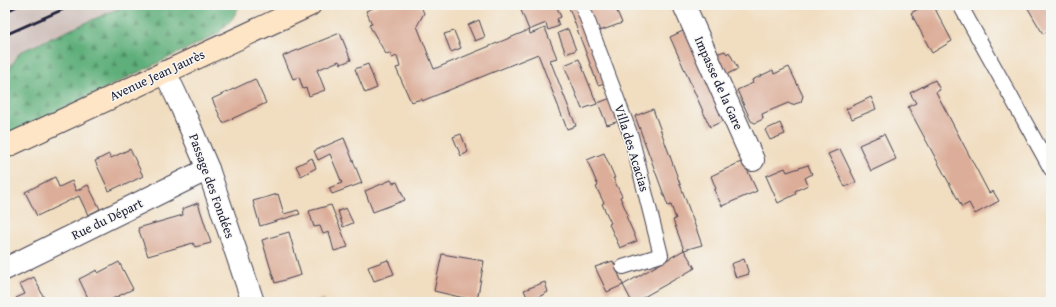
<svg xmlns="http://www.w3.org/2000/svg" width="1056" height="307" viewBox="0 0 1056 307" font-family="'Gentium Book Plus',serif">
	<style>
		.railway { fill: #cfc0bb }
		.forest { fill: url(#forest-firs); stroke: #40685a }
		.building { fill: #dcad99 }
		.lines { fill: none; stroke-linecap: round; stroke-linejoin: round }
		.lane-casing { stroke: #413e4f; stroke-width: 16 }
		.street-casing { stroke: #413e4f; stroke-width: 24 }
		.secondary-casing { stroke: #413e4f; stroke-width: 24 }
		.lane { stroke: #fff; stroke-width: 14 }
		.street { stroke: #fff; stroke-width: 22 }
		.secondary { stroke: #fde5c5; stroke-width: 22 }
		.rail { stroke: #22223b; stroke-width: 3 }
		.labels { text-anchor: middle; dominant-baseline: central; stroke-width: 3; stroke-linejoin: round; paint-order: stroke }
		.street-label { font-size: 13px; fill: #22223b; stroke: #f6f6f2 }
	</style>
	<defs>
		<pattern id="forest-firs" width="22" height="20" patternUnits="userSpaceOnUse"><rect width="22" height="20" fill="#5faf7a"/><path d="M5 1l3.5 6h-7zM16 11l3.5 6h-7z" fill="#4e8e65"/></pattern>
	</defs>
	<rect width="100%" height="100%" fill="#f6f6f2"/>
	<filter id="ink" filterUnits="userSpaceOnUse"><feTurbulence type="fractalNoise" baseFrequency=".025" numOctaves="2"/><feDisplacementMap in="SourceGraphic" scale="8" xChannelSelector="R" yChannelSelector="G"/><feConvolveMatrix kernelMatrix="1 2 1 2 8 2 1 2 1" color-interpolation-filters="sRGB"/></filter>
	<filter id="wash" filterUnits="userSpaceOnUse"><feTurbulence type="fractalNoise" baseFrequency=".012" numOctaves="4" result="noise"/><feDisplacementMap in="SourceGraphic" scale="16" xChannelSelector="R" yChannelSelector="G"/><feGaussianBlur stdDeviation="0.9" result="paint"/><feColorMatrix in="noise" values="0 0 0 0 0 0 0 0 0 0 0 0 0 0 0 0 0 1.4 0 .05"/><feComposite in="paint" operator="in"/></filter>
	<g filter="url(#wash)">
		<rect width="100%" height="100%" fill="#f1ddbf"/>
		<polygon class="railway" points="5,5 126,5 20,52 5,76"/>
		<polygon class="forest" points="126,5 240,5 233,18 218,34 5,137 5,76 20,52"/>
		<g id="blocks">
			<g class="building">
				<polygon points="380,5 420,5 424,13 417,26 434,69 529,30 519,5 556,5 561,17 557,19 559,26 548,30 546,23 529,30 530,34 545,28 557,58 550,60 576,126 567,129 538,54 422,101 422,99 411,102 396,68 400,67 397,56 392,58 390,53 386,54 369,25 372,24 366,11"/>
				<polygon points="568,5 575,5 605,83 598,85"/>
				<polygon points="586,5 631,5 617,11 622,23 597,32"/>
				<polygon points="925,5 933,5 952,41 932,53 911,13"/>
				<polygon points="1026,5 1051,5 1051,37 1047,31 1043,34"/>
				<polygon points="479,20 485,37 475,41 468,25"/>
				<polygon points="568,29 576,50 566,54 558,33"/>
				<polygon points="685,30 725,120 710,127 670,37"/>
				<polygon points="454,31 461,48 451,52 444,34"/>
				<polygon points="340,33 351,60 341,64 339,61 317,70 325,90 309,96 306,88 303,89 299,77 293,79 283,56"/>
				<polygon points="725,51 727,54 729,52 738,69 723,76 716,54"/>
				<polygon points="579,59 597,104 582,109 564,65"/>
				<polygon points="368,64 377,88 365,93 355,69"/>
				<polygon points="789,67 803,96 801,102 792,105 788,103 762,114 763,119 755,123 751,121 737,90 753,83 752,80 773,70 774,74"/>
				<polygon points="255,79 266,103 223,123 212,99"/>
				<polygon points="935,80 940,90 936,92 989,193 993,191 999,201 975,214 969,203 962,207 908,107 916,103 910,93"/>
				<polygon points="871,97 876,109 852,119 846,109"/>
				<polygon points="611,98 619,121 607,125 598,103"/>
				<polygon points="653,109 702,245 684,250 695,268 635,302 632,302 623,285 607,292 595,267 613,261 623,285 684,250 673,220 676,219 671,205 668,206 635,116"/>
				<polygon points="780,123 785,134 770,140 765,130"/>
				<polygon points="461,134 468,152 461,156 453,137"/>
				<polygon points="884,134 896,159 871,171 859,145"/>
				<polygon points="344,138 362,183 332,194 329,188 342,183 330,154 318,160 314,151"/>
				<polygon points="130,149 143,176 123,186 122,185 109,191 95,161 109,154 111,158"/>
				<polygon points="840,149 856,182 845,187 828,154"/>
				<polygon points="604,153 615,178 613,178 622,196 620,197 628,215 626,216 637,241 620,248 609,224 611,223 602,204 604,203 596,187 598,186 587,160"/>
				<polygon points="312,158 316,168 301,176 296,166"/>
				<polygon points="743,161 757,191 722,206 714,190 716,189 711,176"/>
				<polygon points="808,165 812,174 805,178 808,185 795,191 796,194 778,203 766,176 785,168 787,172"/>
				<polygon points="55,177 59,187 72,181 76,191 88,185 100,209 88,215 79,196 37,216 25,192"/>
				<polygon points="391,180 393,183 397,182 405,200 373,212 365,191"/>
				<polygon points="278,194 284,214 298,210 300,214 260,226 253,201"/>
				<polygon points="198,203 211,243 195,247 193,243 148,256 138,228 183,215 182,209"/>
				<polygon points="331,205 348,247 334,251 329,232 323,234 320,226 314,227 309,211"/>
				<polygon points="346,208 353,223 343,227 338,211"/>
				<polygon points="289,232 301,275 275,283 262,240"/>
				<polygon points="442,254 484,261 477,301 434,291"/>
				<polygon points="744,259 749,274 736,278 731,264"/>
				<polygon points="388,260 394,274 374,281 368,267"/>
				<polygon points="119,262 133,289 106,302 90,302 79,279 97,270 98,273"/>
				<polygon points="34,277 46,302 17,302 16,298 25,294 20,284"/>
				<polygon points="545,282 548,292 529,302 524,290"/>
				<polygon points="324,298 325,302 314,302"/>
			</g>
		</g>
	</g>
	<g filter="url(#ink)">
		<use href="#blocks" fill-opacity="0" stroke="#413e4f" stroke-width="1"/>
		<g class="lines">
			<g class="lane-casing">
				<g id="lane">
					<polyline points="582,5 631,136 661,255 623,267"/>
					<polyline points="960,5 1051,169"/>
				</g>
			</g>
			<g class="street-casing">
				<g id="street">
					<polyline points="684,5 753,160"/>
					<polyline points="165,72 182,108 208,169 253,302"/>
					<polyline points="5,269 208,169"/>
				</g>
			</g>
			<g class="secondary-casing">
				<polyline id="secondary" points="5,147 310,5"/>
			</g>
			<use href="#lane" class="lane"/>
			<use href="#street" class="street"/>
			<use href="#secondary" class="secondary"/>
			<g class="rail">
				<polyline points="5,12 19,5"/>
				<polyline points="5,35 73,5"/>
			</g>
		</g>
	</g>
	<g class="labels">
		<g class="street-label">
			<text transform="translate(157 75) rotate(-25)">Avenue Jean Jaurès</text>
			<text transform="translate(719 83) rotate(66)">Impasse de la Gare</text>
			<text transform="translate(632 148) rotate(73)">Villa des Acacias</text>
			<text transform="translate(212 186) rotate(70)">Passage des Fondées</text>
			<text transform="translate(107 219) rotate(-26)">Rue du Départ</text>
		</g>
	</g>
	<rect width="1056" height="307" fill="none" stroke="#f6f6f2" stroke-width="20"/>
</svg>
